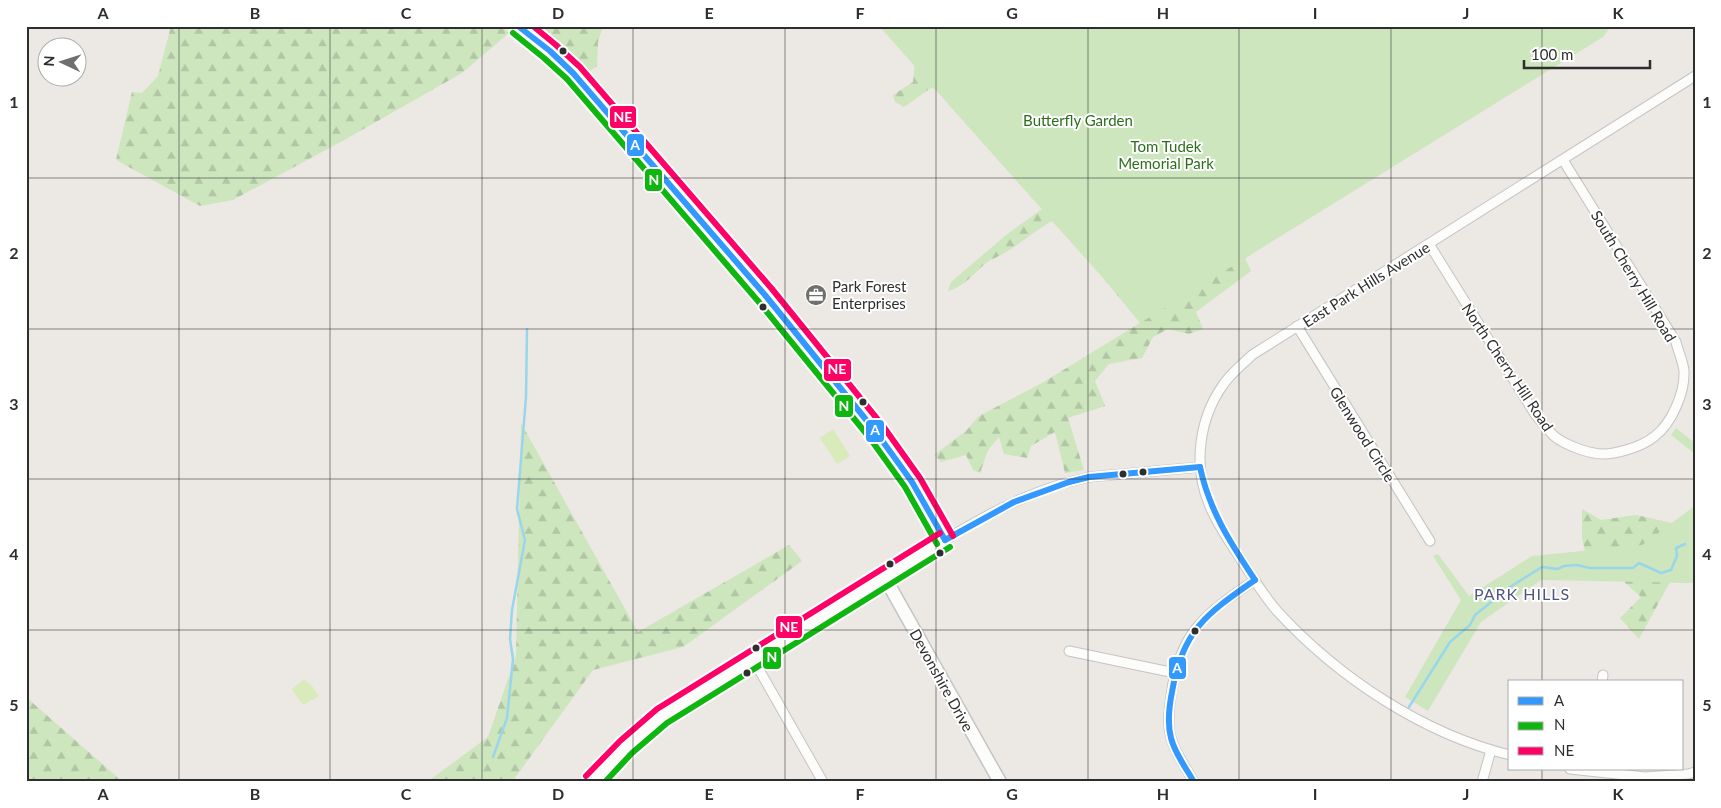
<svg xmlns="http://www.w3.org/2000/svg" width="1721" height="808" viewBox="0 0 1721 808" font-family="Lato,sans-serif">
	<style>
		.forest { fill: url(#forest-firs) }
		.park { fill: #cee6be }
		.pitch { fill: #d9eabb }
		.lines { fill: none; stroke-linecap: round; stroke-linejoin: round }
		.stream { stroke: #99d6ec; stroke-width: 2.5 }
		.street-casing { stroke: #c5c4c5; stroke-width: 11 }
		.secondary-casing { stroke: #c5c4c5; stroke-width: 15 }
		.street { stroke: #fcfcfb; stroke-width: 9 }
		.secondary { stroke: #fcfcfb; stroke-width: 12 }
		.bus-1-casing { stroke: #fff; stroke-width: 10 }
		.bus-2-casing { stroke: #fff; stroke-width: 10 }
		.bus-3-casing { stroke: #fff; stroke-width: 10 }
		.bus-1 { stroke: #39f; stroke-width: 6 }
		.bus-2 { stroke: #10b610; stroke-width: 6 }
		.bus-3 { stroke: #f06; stroke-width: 6 }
		.grid { fill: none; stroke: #2e2e2e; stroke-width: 1; stroke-opacity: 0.55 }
		.bus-dot { fill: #2e2e2e; stroke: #fff; stroke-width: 2 }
		.labels { text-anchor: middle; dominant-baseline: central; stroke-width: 4; stroke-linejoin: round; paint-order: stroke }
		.park-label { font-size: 15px; fill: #2c6e1b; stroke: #fff }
		.street-label { font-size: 15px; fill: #2e2e2e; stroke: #fff }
		.poi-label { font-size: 15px; fill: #2e2e2e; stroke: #fff; text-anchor: start }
		.neighbourhood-label { font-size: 16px; letter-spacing: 1px; fill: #4d5680; stroke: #fff }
		.line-badge { stroke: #fff; stroke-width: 2 }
		.badge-label { font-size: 14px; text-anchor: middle; font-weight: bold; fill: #fff }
		.neatline { fill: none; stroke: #2e2e2e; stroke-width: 2 }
		.grid-label { font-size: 16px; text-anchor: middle; font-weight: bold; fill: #2e2e2e }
	</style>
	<defs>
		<pattern id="forest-firs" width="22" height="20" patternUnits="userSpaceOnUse" patternTransform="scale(1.25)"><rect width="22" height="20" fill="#cee6be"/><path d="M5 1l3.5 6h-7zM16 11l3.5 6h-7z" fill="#b1c6a4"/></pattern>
	</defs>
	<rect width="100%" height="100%" fill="#ece8e4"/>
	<g class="forest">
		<polygon points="171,26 501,26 509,33 462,73 346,139 233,200 200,206 116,160 132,92 142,93 158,76"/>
		<polygon points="538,26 603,26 598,42 597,66 589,72 551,40"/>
		<path d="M 915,62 L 1232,230 L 1251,271 L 1196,312 L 1203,329 L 1189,334 L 1168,329 L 1153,337 L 1142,358 L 1109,364 L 1095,381 L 1105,406 L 1068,418 L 1084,470 L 1065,473 L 1055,432 L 1031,446 L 1027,458 L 1004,454 L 999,437 L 988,450 L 980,473 L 973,470 L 966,455 L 941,462 L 934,455 L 966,431 L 979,416 L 1042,383 L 1140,323 L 1095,268 L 1052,221 C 1035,231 1020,244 1003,254 C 998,257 991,259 986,263 C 975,272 963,288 948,291 L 951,282 L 1006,235 L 1042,209 L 935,89 L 931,88 L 904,107 L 895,102 L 893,95 L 913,82 Z"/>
		<polygon points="521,423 638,632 789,545 802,561 683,647 593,670 512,782 427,782 488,737 516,656"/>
		<polygon points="1695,506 1695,583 1670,582 1639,639 1620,618 1641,597 1623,581 1587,561 1582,538 1582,509 1601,520 1636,515 1672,523"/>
		<polygon points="26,697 123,782 30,782 26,776"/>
	</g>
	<g class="park">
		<polygon points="879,26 1611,26 1603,37 1142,322"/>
		<polygon points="1676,428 1695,443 1695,454 1671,435"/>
		<polygon points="1695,506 1695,583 1541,580 1481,622 1428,711 1405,697 1461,600 1433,556 1438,554 1469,596 1532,556 1642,545"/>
	</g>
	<g class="pitch">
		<polygon points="833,429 850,456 837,464 820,438"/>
		<polygon points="304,679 312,686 319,696 303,705 292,689"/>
	</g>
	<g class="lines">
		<g class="stream">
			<polyline points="1409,707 1450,642 1470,625 1475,615 1510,587 1542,567 1558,569 1564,566 1577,565 1590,568 1633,568 1639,563 1661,573 1671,570 1677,556 1676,548 1685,544"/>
			<polyline points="493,757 507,718 513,659 510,639 512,610 525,540 517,509 526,397 527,329"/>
		</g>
		<g class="street-casing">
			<g id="street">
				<path d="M 1429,244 L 1535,414 C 1541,421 1546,428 1553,435 C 1561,443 1582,451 1594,453 C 1611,457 1642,447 1655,436 C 1672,423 1685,392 1684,371 C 1683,361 1678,351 1676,342 L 1563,160"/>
				<polyline points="1297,326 1430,541"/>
				<path d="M 945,540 C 993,511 1034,489 1089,477 L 1200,467"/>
				<polyline points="1069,651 1175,673"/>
				<polyline points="753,659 823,782"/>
				<polyline points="1602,682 1603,675"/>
				<path d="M 1510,755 C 1423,734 1338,677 1278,612 C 1263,595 1251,575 1239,556 C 1228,540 1216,522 1209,504 C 1193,465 1199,419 1223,385 C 1231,373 1242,365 1252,355 L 1695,76"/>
				<polyline points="1570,769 1645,777 1688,774 1695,772"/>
				<path d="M 593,782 C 615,756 636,737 662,716 L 885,578"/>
				<path d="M 1194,782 C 1186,768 1175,753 1171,738 C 1167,724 1169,709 1171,696 C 1179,632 1205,614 1255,580"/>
				<polyline points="1482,782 1491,750"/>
			</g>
		</g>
		<g class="secondary-casing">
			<polyline id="secondary" points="518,26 550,51 573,73 765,295 876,432 912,482 945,540 885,578 1000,782"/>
		</g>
		<use href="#street" class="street"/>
		<use href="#secondary" class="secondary"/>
		<g class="bus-1-casing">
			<g id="bus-1">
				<polyline points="518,26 550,51 573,73 765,295 876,432 912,482 945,540"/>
				<path d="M 1200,467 C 1209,510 1231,544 1255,580"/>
				<polyline points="945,540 1014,502 1069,482 1089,477 1200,467"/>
				<path d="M 1194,782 C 1186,768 1175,754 1171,738 C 1167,723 1169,707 1172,692 C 1182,631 1206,614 1255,580"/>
			</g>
		</g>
		<g class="bus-2-casing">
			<g id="bus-2">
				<polyline points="513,33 544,58 567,79 758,301 869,437 905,487 937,544"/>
				<polyline points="605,782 632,753 667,723 950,547"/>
			</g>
		</g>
		<g class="bus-3-casing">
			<g id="bus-3">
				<polyline points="533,26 556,45 580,67 772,289 883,426 920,478 953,536"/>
				<polyline points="586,776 620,741 657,709 940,533"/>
			</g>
		</g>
		<use href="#bus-1" class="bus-1"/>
		<use href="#bus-2" class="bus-2"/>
		<use href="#bus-3" class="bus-3"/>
	</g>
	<path class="grid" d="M 179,26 L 179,782M 330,26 L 330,782M 482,26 L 482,782M 633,26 L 633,782M 785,26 L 785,782M 936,26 L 936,782M 1088,26 L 1088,782M 1239,26 L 1239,782M 1391,26 L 1391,782M 1542,26 L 1542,682M 26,178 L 1695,178M 26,329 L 1695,329M 26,479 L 1695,479M 26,630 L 1695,630M 1542,769 L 1542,782"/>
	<defs>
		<g id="office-disc" transform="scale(1.125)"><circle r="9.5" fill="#706f6e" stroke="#fff"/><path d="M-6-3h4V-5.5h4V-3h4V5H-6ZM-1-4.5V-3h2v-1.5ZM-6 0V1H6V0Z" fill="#fff"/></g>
	</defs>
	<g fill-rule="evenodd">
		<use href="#office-disc" x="816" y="295"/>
	</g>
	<g class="bus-dot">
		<circle cx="563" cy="51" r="4.5"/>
		<circle cx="763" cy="307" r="4.5"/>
		<circle cx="863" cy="402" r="4.5"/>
		<circle cx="1143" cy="472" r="4.5"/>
		<circle cx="1123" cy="474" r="4.5"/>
		<circle cx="940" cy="553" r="4.5"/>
		<circle cx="890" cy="564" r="4.5"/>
		<circle cx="1195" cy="631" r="4.5"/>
		<circle cx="756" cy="648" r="4.5"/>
		<circle cx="747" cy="673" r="4.5"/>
	</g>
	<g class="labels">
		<g class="park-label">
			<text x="1078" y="120">Butterfly Garden</text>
			<text x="1166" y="146">Tom Tudek<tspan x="1166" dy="17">Memorial Park</tspan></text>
		</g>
		<g class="street-label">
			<text transform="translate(1634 276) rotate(59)">South Cherry Hill Road</text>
			<text transform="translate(1366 284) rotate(-32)">East Park Hills Avenue</text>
			<text transform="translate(1508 367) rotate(56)">North Cherry Hill Road</text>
			<text transform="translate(1363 434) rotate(58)">Glenwood Circle</text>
			<text transform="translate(942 680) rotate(61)">Devonshire Drive</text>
		</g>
		<g class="poi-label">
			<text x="832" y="286">Park Forest<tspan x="832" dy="17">Enterprises</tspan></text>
		</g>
		<g class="neighbourhood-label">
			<text x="1522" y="593">PARK HILLS</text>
		</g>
	</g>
	<g class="line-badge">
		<rect x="609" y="105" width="28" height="24" rx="5" fill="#f06"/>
		<rect x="626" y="133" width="19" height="24" rx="5" fill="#39f"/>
		<rect x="644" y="168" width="19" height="24" rx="5" fill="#10b610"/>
		<rect x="823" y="358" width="29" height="24" rx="5" fill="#f06"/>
		<rect x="834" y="394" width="20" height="24" rx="5" fill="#10b610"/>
		<rect x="865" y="419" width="20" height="24" rx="5" fill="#39f"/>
		<rect x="775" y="615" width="28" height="24" rx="5" fill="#f06"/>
		<rect x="762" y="646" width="20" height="24" rx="5" fill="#10b610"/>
		<rect x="1168" y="656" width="19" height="24" rx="5" fill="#39f"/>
	</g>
	<g class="badge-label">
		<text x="623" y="122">NE</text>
		<text x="635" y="150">A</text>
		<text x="654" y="185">N</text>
		<text x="837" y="374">NE</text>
		<text x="844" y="411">N</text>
		<text x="875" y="435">A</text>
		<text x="789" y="632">NE</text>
		<text x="772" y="662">N</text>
		<text x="1177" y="673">A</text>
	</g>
	<rect width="1721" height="808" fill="none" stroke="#ffffff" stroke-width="55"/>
	<rect x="1508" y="680" width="175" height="90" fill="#ffffff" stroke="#ababab"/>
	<rect x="1518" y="697" width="25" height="8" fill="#3399ff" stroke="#ababab"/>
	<text x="1554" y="706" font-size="15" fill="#2e2e2e">A</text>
	<rect x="1518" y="722" width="25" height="8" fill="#10b610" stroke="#ababab"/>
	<text x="1554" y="730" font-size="15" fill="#2e2e2e">N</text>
	<rect x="1518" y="747" width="25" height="8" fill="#ff0066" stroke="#ababab"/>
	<text x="1554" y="756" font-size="15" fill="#2e2e2e">NE</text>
	<g transform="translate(62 62) rotate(274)"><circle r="24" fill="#ffffff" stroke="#ababab"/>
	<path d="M0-4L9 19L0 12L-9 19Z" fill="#706f6e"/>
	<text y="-8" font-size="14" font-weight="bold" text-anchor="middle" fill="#2e2e2e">N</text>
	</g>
	<path d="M1524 60v8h126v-8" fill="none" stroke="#2e2e2e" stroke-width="2.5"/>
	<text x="1531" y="60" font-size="15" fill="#2e2e2e" stroke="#ffffff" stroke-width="4" paint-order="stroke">100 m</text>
	<rect x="28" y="28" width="1666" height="752" class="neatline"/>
	<g class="grid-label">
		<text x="103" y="19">A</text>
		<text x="255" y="19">B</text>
		<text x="406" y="19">C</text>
		<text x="558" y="19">D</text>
		<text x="709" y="19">E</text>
		<text x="860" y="19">F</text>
		<text x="1012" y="19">G</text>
		<text x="1163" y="19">H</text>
		<text x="1315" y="19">I</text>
		<text x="1466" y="19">J</text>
		<text x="1618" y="19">K</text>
		<text x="14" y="108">1</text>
		<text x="1707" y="108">1</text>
		<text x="14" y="259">2</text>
		<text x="1707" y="259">2</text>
		<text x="14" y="410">3</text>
		<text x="1707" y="410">3</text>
		<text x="14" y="560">4</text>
		<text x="1707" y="560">4</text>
		<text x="14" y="711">5</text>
		<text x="1707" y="711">5</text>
		<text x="103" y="800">A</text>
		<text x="255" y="800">B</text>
		<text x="406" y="800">C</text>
		<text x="558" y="800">D</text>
		<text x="709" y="800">E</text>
		<text x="860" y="800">F</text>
		<text x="1012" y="800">G</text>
		<text x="1163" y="800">H</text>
		<text x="1315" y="800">I</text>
		<text x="1466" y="800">J</text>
		<text x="1618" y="800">K</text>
	</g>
</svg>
